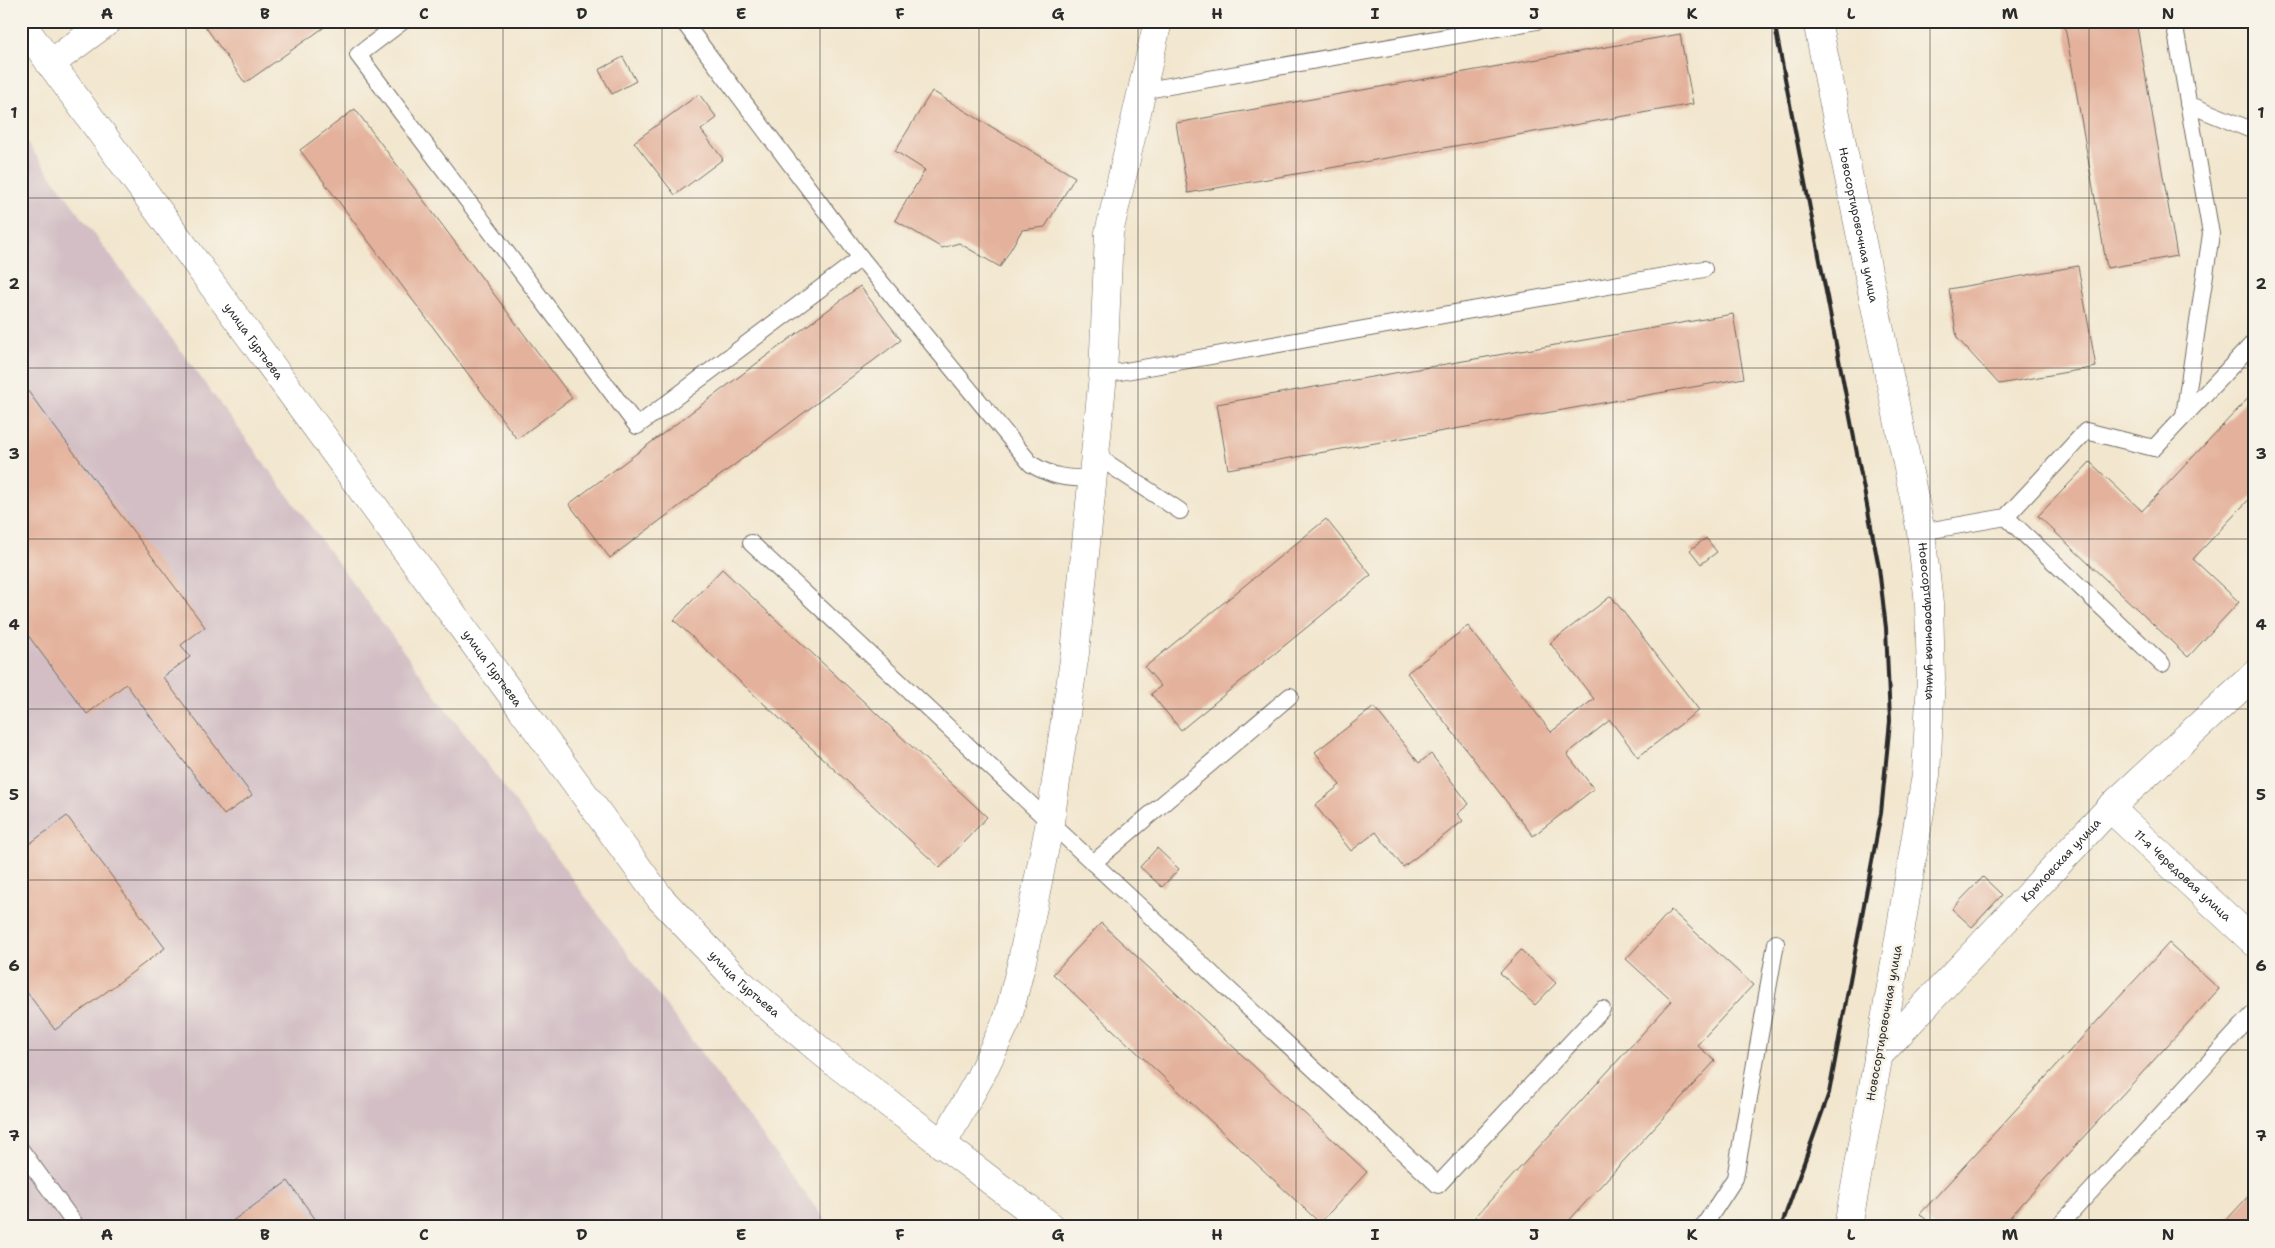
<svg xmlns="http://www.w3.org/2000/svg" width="2275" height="1248" viewBox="0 0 2275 1248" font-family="'Shantell Sans',sans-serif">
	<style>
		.industrial { fill: #d2bec4 }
		.building { fill: #e4b29c }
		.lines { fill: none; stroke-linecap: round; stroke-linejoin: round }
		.service-casing { stroke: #716c64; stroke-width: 18 }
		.minor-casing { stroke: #716c64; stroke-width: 29 }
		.secondary-casing { stroke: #716c64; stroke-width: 29 }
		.service { stroke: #fff; stroke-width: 16 }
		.minor { stroke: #fff; stroke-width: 28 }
		.secondary { stroke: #fff; stroke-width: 28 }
		.rail { stroke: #2b2b2b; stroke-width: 4 }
		.grid { fill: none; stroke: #2b2b2b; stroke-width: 1; stroke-opacity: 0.55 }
		.labels { text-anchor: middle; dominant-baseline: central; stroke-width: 5; stroke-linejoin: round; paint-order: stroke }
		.street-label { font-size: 12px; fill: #2b2b2b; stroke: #f7f3e8 }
		.neatline { fill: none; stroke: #2b2b2b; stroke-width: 2 }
		.grid-label { font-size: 16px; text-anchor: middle; font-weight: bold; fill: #2b2b2b }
	</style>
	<rect width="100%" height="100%" fill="#f7f3e8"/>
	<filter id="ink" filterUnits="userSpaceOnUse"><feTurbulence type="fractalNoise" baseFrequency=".02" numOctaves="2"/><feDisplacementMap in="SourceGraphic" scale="10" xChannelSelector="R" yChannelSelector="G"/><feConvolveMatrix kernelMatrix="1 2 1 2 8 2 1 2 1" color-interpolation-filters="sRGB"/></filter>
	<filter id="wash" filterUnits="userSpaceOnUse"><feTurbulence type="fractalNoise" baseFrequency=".0096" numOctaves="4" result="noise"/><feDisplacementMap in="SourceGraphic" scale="20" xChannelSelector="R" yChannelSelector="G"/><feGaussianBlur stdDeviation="1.12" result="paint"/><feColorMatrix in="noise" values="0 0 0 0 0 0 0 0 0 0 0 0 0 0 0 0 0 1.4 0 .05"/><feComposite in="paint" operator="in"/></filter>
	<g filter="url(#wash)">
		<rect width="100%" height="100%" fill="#f2e6ce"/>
		<polygon class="industrial" points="21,135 830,1227 21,1227"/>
		<g id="blocks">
			<g class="building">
				<polygon points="212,21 333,21 245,83 205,26"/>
				<polygon points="2064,21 2136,21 2177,256 2107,268"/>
				<polygon points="1680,34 1693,104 1188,193 1176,123"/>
				<polygon points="623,57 636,81 612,94 599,70"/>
				<polygon points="932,91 1075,177 1045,227 1022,230 1000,267 959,243 942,248 895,220 925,170 895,151"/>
				<polygon points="699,94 717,118 701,130 723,159 675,195 634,142"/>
				<polygon points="355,109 572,398 517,439 300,150"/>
				<polygon points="2078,266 2096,367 1999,384 1957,338 1949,289"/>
				<polygon points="860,286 901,340 610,558 569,504"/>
				<polygon points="1733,314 1744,378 1228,469 1217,404"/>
				<polygon points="21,382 205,627 181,645 190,657 163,677 252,795 224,815 126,684 87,714 21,626"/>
				<polygon points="2254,392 2254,494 2193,559 2239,602 2188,657 2038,516 2090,462 2142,511"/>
				<polygon points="1326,519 1371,575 1181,730 1151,694 1161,686 1145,667"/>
				<polygon points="1706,538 1717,552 1701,564 1690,550"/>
				<polygon points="722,569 987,817 940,868 674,620"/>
				<polygon points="1611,596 1699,710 1638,757 1610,720 1567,754 1594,789 1533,836 1407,673 1468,626 1551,732 1594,699 1550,643"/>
				<polygon points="1374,707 1419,763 1431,754 1469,804 1457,814 1463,821 1403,867 1376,832 1351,851 1315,805 1340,785 1315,752"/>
				<polygon points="67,816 165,948 55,1030 21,984 21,850"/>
				<polygon points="1157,848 1179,869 1162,887 1140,867"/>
				<polygon points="1983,877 2002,895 1972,927 1952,909"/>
				<polygon points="1671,910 1753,985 1697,1045 1715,1061 1563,1227 1466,1227 1672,1001 1626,959"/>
				<polygon points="1101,923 1367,1172 1320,1223 1053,974"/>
				<polygon points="2169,943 2219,989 2001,1227 1934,1227 1920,1214"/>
				<polygon points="1521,950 1556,983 1535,1005 1500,973"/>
				<polygon points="288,1181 321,1227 224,1227"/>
				<polygon points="2254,1190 2254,1227 2220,1227"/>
			</g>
		</g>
	</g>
	<g filter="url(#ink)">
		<use href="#blocks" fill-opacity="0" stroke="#716c64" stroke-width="1"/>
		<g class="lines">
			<g class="service-casing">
				<g id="service">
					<polyline points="403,21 358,55 637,426 861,258"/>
					<path d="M 683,21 L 861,258 L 1031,464 C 1054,478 1066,478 1093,479"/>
					<polyline points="2174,21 2211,234 2184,416"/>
					<polyline points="1141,91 1537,21"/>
					<polyline points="2188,104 2254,131"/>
					<polyline points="1103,375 1704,269"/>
					<polyline points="1095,455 1180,511"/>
					<polyline points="2006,517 2162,664"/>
					<polyline points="1921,532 2006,517 2086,431 2154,448 2254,342"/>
					<polyline points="751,543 1438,1185 1602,1009"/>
					<polyline points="1093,863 1290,696"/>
					<polyline points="21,1150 77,1227"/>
					<polyline points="1022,1227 1033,1212"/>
					<polyline points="1703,1227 1735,1178 1776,943"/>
					<polyline points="2058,1227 2254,1013"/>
				</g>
			</g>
			<g class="minor-casing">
				<g id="minor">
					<path id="s1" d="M 1817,21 L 1921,532 L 1929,604 L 1931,678 L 1926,775 L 1893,975 L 1848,1227"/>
					<polyline points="50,64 108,21"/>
					<path id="s2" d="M 2110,808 L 2254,942"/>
					<path id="s3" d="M 1878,1056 L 2110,808 L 2254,675"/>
					<polyline points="942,1145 980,1077 1008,1018 1022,961 1050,822 1075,653 1103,375 1109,233 1158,21"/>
				</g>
			</g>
			<g class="secondary-casing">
				<g id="secondary">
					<path id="s4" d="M 21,23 L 660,898 L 738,981 L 834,1062 L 1052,1227"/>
				</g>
			</g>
			<use href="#service" class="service"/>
			<use href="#minor" class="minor"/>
			<use href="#secondary" class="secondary"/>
			<polyline class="rail" points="1774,21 1879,568 1886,628 1890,721 1881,813 1829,1093 1781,1227"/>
		</g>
	</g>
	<path class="grid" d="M 186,21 L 186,1227M 345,21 L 345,1227M 503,21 L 503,1227M 662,21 L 662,1227M 820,21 L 820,1227M 979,21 L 979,1227M 1138,21 L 1138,1227M 1296,21 L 1296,1227M 1455,21 L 1455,1227M 1613,21 L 1613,1227M 1772,21 L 1772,1227M 1930,21 L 1930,1227M 2089,21 L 2089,1227M 21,198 L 2254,198M 21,368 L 2254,368M 21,539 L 2254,539M 21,709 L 2254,709M 21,880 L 2254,880M 21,1050 L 2254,1050"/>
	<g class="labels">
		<g class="street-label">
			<text stroke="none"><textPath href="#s1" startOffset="208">Новосортировочная улица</textPath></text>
			<text stroke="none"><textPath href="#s4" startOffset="394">улица Гуртьева</textPath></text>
			<text stroke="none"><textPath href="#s1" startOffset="611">Новосортировочная улица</textPath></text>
			<text stroke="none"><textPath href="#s4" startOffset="799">улица Гуртьева</textPath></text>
			<text stroke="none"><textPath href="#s3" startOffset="268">Крыловская улица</textPath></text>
			<text stroke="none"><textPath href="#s2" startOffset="99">11-я Чередовая улица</textPath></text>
			<text stroke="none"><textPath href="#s4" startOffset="1204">улица Гуртьева</textPath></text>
			<text transform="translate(1884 1023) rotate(-80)">Новосортировочная улица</text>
		</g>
	</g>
	<rect width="2275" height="1248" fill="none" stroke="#f7f3e8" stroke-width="55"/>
	<rect x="28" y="28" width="2220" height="1192" class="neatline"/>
	<g class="grid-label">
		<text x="107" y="19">A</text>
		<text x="265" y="19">B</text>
		<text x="424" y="19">C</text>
		<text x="582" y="19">D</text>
		<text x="741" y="19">E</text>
		<text x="900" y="19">F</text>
		<text x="1058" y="19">G</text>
		<text x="1217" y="19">H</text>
		<text x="1375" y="19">I</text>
		<text x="1534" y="19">J</text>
		<text x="1692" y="19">K</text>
		<text x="1851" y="19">L</text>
		<text x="2010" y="19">M</text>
		<text x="2168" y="19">N</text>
		<text x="14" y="118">1</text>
		<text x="2261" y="118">1</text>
		<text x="14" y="289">2</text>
		<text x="2261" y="289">2</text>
		<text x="14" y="459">3</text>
		<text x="2261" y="459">3</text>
		<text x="14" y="630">4</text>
		<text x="2261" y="630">4</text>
		<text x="14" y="800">5</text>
		<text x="2261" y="800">5</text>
		<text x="14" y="971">6</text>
		<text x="2261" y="971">6</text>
		<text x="14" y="1141">7</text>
		<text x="2261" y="1141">7</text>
		<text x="107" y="1240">A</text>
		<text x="265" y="1240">B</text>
		<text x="424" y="1240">C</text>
		<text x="582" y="1240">D</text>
		<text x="741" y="1240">E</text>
		<text x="900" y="1240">F</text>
		<text x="1058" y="1240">G</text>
		<text x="1217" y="1240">H</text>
		<text x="1375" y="1240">I</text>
		<text x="1534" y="1240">J</text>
		<text x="1692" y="1240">K</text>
		<text x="1851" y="1240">L</text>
		<text x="2010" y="1240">M</text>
		<text x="2168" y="1240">N</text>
	</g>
</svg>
